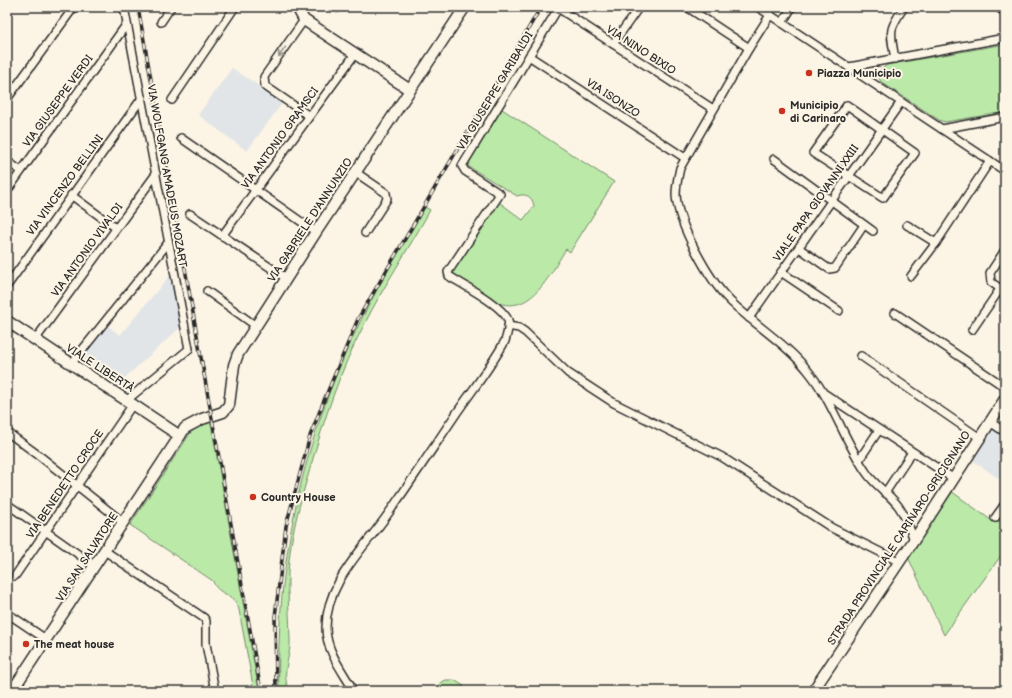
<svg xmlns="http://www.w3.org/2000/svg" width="1012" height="698" viewBox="0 0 1012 698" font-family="'Balsamiq Sans',sans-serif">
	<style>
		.built { fill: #e2e5e7 }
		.green { fill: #bbe9a8; stroke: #738a6a }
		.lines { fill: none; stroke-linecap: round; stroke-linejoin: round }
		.street-casing { stroke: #2b2b2b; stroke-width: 10 }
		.secondary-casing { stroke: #2b2b2b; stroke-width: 13 }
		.street { stroke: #fcf5e5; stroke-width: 7 }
		.secondary { stroke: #fcf5e5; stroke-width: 10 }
		.rail-casing { stroke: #2b2b2b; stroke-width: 3.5 }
		.rail { stroke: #fcf5e5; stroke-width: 2; stroke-dasharray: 6; stroke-linecap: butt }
		.oneway { stroke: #949088 }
		.poi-dot { fill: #c8321e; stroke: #fcf5e5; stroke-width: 1.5 }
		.labels { text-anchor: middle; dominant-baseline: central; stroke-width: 4; stroke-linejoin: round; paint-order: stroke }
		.street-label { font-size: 11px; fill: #2b2b2b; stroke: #fcf5e5 }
		.poi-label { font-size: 11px; font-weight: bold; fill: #2b2b2b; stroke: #fcf5e5; text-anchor: start }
	</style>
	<rect width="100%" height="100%" fill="#fcf5e5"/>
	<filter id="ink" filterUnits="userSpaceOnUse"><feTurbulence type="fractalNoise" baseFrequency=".025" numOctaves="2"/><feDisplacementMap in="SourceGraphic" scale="8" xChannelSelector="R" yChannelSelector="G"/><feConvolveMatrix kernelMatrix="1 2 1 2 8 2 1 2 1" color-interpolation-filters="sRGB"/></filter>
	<g filter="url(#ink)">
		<g class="built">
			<polygon points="232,68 283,102 247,151 198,115"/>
			<polygon points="171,274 181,327 118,384 79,360 107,325 120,335"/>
			<polygon points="991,425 1005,435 1005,483 969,458"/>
		</g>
		<g class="green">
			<polygon points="1005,44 1005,112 945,122 939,120 881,82 879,78 880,70 887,65"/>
			<path d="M 502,109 L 614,182 L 570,252 L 566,249 C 550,274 530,320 492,300 C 478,293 465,282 451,273 L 499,202 L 523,220 L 534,206 C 532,196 526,193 517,196 L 466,165 Z"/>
			<path d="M 425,207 L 430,210 C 409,249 384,285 364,325 C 340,370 324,420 310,469 C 300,502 290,537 288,572 C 287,595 290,618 290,641 C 291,657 279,677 291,691 L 279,691 C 275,570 301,448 352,339 C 373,293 400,250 425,207 Z"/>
			<path d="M 210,418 L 259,691 L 254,691 L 239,610 C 235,592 217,596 213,581 L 130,525 L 191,432 Z"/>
			<polygon points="951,491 995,523 1005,510 1005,550 944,635 908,557"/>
			<polygon points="446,680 454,680 464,686 460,691 434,691 440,683"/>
		</g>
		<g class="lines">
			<g class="street-casing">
				<g id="street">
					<polyline points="124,7 189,349 127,400"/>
					<polyline points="687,7 749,48"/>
					<polyline points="758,7 1005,171"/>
					<polyline points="997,7 1005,12"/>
					<polyline points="338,8 339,7"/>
					<polyline points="558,8 713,109"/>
					<path d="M 770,15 L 749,48 L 680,168 C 678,177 676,185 676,195 C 678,225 709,280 730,301 C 756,326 787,344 809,372 C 833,402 844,440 866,472 C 874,485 890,494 899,507 C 906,517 910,529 914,540"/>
					<polyline points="304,20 264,77 265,86 309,116"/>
					<polyline points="161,22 171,7"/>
					<polyline points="782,23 792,7"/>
					<polyline points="613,44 639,7"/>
					<polyline points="529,56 685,158"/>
					<path d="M 895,59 C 890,30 888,31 904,7"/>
					<polyline points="849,67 1005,38"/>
					<polyline points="7,99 74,7"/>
					<polyline points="172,100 235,7"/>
					<polygon points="847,105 915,153 883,198 813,153"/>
					<polyline points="942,129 1005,117"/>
					<polyline points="181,138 316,232"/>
					<polyline points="774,159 873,231"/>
					<polyline points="7,161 21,171"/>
					<polyline points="355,172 386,193 387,199 365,233"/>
					<polyline points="7,191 126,25"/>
					<polyline points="71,195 116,228"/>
					<polyline points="190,214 286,278"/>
					<polyline points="907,225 936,243"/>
					<polyline points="222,236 355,54"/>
					<polyline points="799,248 829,269 835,268 864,225"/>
					<polyline points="1005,250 990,273 991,282 1005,292"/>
					<polyline points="781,272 839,311"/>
					<polyline points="911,276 936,243 990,161"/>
					<polyline points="7,286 142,98"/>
					<polyline points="207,291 256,326"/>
					<polyline points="895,313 1005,387"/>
					<polyline points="749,318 901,102"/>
					<polyline points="508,326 519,328 525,332 568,373 614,403 722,457 832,528 900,562"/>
					<polyline points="972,330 1000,289"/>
					<polyline points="35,340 156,174"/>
					<polyline points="861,356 980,438"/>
					<polyline points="71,364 168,243"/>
					<polyline points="825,394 954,479"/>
					<polyline points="990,422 1005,432"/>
					<polyline points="7,432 41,457 124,523"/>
					<polyline points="859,460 879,430"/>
					<polyline points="885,493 912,452"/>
					<polyline points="7,504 95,566"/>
					<polyline points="995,518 1005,504"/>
					<polyline points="105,551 204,618 206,621 206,644 215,691"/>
					<polyline points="15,576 133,404"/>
					<polyline points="7,613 47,640"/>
					<polyline points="7,682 15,687"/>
					<path d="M 354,691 C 343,672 326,651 326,628 C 326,582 364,549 388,514 C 412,480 435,445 458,411 C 474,388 492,365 505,341 C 507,334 510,326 508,320 C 502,305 463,285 449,276 L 448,272 L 500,194 L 465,171 L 462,166 L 559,7"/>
				</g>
			</g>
			<g class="secondary-casing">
				<g id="secondary">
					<polyline points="297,7 304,20 410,90"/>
					<polyline points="7,321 180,436"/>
					<polyline points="12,691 185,428 202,419 223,412 229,405 234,365 238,354 316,232 465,7"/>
					<polyline points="813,691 914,540 1005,399"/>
				</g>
			</g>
			<use href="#street" class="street"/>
			<use href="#secondary" class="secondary"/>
			<g class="rail-casing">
				<g id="rail">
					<polyline points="138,7 261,691"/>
					<polyline points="276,691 275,617 286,526 310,436 325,398 358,319 541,7"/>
				</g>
			</g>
			<use href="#rail" class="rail"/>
		</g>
		<defs><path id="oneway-shaft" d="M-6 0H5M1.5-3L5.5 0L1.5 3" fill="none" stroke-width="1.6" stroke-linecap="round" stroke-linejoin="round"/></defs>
		<use class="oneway" href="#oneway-shaft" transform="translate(282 52) rotate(125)"/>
	</g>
	<g class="poi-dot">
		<circle cx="809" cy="73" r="4"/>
		<circle cx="782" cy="111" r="4"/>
		<circle cx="253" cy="497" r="4"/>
		<circle cx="26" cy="644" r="4"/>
	</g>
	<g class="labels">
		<g class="street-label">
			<text transform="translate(641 50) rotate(33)">VIA NINO BIXIO</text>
			<text transform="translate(495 91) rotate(-59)">VIA GIUSEPPE GARIBALDI</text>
			<text transform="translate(613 98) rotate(33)">VIA ISONZO</text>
			<text transform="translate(58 101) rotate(-54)">VIA GIUSEPPE VERDI</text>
			<text transform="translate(280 138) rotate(-54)">VIA ANTONIO GRAMSCI</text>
			<text transform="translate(167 176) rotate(80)">VIA WOLFGANG AMADEUS MOZART</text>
			<text transform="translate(65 185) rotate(-54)">VIA VINCENZO BELLINI</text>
			<text transform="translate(816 203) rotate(-55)">VIALE PAPA GIOVANNI XXIII</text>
			<text transform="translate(310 220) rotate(-57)">VIA GABRIELE D'ANNUNZIO</text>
			<text transform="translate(87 250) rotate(-54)">VIA ANTONIO VIVALDI</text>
			<text transform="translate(100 368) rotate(33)">VIALE LIBERTÀ</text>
			<text transform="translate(65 484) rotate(-56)">VIA BENEDETTO CROCE</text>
			<text transform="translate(899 538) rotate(-57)">STRADA PROVINCIALE CARINARO-GRICIGNANO</text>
			<text transform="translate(87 557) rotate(-57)">VIA SAN SALVATORE</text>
		</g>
		<g class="poi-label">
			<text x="817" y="73">Piazza Municipio</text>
			<text x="790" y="105">Municipio<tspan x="790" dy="13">di Carinaro</tspan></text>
			<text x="261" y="497">Country House</text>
			<text x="34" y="644">The meat house</text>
		</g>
	</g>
	<rect width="1012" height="698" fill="none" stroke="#fcf5e5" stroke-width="24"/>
	<rect x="12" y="12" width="988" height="674" fill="none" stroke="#2b2b2b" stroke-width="1.5" filter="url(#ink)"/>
</svg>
